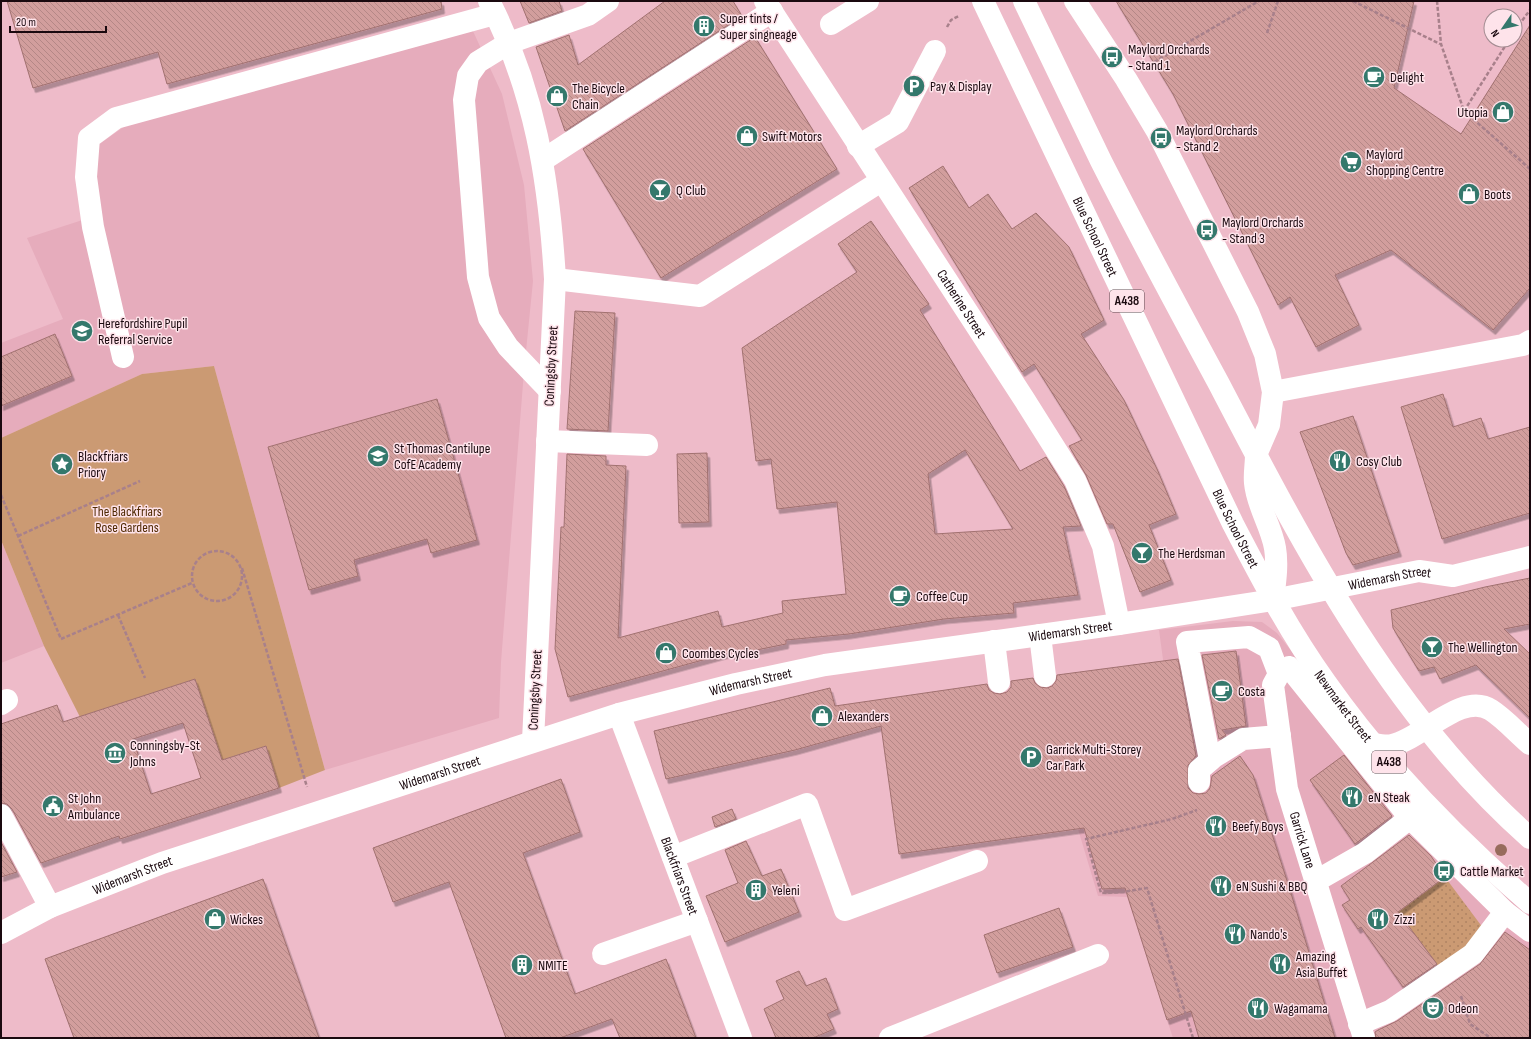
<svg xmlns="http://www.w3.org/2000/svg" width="1531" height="1039" viewBox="0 0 1531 1039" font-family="'Sofia Sans Condensed',sans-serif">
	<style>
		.built { fill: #e6acbc }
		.grass { fill: url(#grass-dots) }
		.garden { fill: #cb9a73 }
		.building { fill: url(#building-back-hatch); stroke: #a17170; fill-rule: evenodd; filter: url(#shadow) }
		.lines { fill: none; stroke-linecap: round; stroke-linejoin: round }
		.path { stroke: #a8808b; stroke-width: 2.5; stroke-dasharray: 4 2; stroke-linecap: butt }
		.minor { stroke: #fff; stroke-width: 22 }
		.major { stroke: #fff; stroke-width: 22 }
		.highway { stroke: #fff; stroke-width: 22 }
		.tree { fill: #976b5c }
		.labels { text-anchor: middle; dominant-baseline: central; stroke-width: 3; stroke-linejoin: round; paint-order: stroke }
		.shield { fill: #fee3ea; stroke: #5e4a51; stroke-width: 1 }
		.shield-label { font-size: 13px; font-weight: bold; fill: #1a090f }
		.poi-label { font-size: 14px; fill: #1a090f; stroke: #fee3ea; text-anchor: start }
		.street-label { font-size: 14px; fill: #1a090f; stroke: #fee3ea }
		.park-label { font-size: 14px; fill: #4f2902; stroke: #fee3ea }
	</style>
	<defs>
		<pattern id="grass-dots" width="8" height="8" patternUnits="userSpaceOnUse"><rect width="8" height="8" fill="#cb9a73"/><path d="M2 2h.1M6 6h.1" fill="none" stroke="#ae8362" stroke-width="1.8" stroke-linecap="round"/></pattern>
		<pattern id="building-back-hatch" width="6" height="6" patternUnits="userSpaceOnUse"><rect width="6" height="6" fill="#d29e9d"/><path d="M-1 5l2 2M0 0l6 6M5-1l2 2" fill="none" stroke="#b48786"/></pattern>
		<filter id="shadow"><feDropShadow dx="2.5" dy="4.5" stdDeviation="0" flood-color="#0004"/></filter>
	</defs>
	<rect width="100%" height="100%" fill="#eebbc9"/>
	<g class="built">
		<polygon points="472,29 502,94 524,185 533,281 524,371 501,662 499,718 325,770 214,366 142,374 1,438 1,343 63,319 27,238 101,214 91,150 135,119"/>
		<polygon points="1,540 44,646 1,663"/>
		<polygon points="1233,621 1262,622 1277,633 1296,657 1499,889 1530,917 1530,1038 1173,1038 1127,897 1098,896 1078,829 1184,814 1159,630"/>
	</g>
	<polygon class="grass" points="1445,877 1486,932 1439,967 1398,912"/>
	<polygon class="garden" points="214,366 325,770 279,788 266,746 222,760 195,680 80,717 44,646 1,540 1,438 142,374"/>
	<g class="building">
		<polygon points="7,1 441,1 442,9 167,84 158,52 33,88"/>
		<polygon points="520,1 559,1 562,11 529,23"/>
		<polygon points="665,1 733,1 742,16 565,131 536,47 569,35 578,65"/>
		<polygon points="1116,1 1414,1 1394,88 1461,134 1530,25 1530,288 1493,330 1391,250 1335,275 1359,325 1316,347 1290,297 1278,305 1173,94"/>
		<polygon points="755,37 837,169 661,278 583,149"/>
		<polygon points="943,166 969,208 988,194 1012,229 1036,213 1069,247 1104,320 1081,334 1124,400 1157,469 1176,514 1149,525 1171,580 1140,592 1113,524 1107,524 1086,475 1069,446 1082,440 1034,364 1022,372 909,188"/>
		<path d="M 871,221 L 929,304 L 920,310 L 1020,471 L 1046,457 L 1064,486 L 1081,526 L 1063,527 L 1078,595 L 1013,603 L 1014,613 L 944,619 L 849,634 L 786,640 L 786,644 L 732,655 L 732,652 L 568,697 L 555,649 L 561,527 L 564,527 L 567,454 L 606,456 L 606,465 L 626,466 L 618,638 L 718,611 L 722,627 L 783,613 L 782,601 L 846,594 L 837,502 L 777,509 L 771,459 L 756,461 L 742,348 L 857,272 L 838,244 ZM 965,450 L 1013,529 L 935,534 L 928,474 Z"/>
		<polygon points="575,311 615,313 608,431 567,429"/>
		<polygon points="55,334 72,376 1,406 1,357"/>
		<polygon points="1443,394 1453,427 1481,418 1488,439 1530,427 1530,513 1442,539 1401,407"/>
		<polygon points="437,399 477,540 431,553 427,539 354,560 358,576 309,590 268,447"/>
		<polygon points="1353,416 1399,552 1353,565 1346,553 1300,432"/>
		<polygon points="707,453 709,522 679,523 677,454"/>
		<polygon points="1530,578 1530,624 1504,629 1530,654 1530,718 1476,665 1440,679 1434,667 1419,671 1393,628 1391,610 1485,587"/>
		<polygon points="1236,651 1246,726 1222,730 1226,735 1219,739 1202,655"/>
		<polygon points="1178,659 1196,756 1188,765 1188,788 1193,793 1199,794 1206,793 1210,788 1212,776 1240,756 1253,775 1290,890 1335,1038 1199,1038 1191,1011 1167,1020 1125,888 1102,889 1084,828 899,854 881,726 795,750 666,779 654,731 830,688 835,706 987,684 989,690 994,693 1000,694 1007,692 1011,687 1011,681 1033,678 1035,683 1040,687 1047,688 1052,686 1056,681 1057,675"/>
		<path d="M 195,679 L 222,760 L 266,746 L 279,788 L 120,839 L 119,836 L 41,863 L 12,809 L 7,804 L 1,803 L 1,724 L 57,705 L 63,722 ZM 183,723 L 201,778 L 151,794 L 133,739 Z"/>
		<polygon points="1344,755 1392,816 1355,844 1310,780"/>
		<polygon points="561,779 580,832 523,853 575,994 666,959 696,1038 620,1038 612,1019 560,1038 506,1038 449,882 393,902 373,848"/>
		<polygon points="732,809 736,819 715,827 712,817"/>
		<polygon points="1409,835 1431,856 1445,877 1398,912 1437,964 1403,987 1361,927 1358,929 1342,905 1350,900 1341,886"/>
		<polygon points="746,841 762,876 781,869 799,912 725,942 706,896 738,883 725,850"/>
		<polygon points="1,842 17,872 1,877"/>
		<polygon points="263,879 319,1038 74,1038 45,959"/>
		<polygon points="1059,908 1073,947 997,973 984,935"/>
		<polygon points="1505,932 1530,950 1530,1038 1376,1038 1375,1032 1378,1030 1397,1021 1480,964"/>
		<polygon points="799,971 806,986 826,978 838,1009 827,1014 834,1029 813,1038 776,1038 764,1009 784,999 776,981"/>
	</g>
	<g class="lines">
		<g class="path">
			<polyline points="1353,1 1440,44"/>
			<polyline points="1437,1 1441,44 1464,111"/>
			<polyline points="947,27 951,20 959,16"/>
			<polyline points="1515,30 1530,10"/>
			<polyline points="1267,33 1278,1"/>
			<polyline points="1149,65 1259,1"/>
			<polyline points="1464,111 1530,169"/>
			<polyline points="1464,111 1509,40"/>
			<polyline points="1,495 61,639 192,583"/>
			<polyline points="18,536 140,481"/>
			<circle cx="217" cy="576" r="25"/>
			<polyline points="242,568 307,787"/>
			<polyline points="118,615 145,678"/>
			<polyline points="1461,996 1470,1024 1491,1038"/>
			<polyline points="1193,1038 1147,888 1123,892 1101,893 1086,839 1172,819 1197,810"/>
		</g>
		<g class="minor">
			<path d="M 489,1 C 535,91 549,179 555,279 L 533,741"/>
			<path id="s1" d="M 765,1 L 1024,399 L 1075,480 L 1103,546 L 1119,624"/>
			<polyline points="1075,1 1126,79 1157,131 1248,312 1265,354 1273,392 1269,425 1256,455"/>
			<polyline points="831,24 868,1"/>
			<polyline points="858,146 898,122 935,51"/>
			<polyline points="543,160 772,11"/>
			<polyline points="555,279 700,296 881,181"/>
			<polyline points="123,357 93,227 86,177 89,138 116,118 495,14"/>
			<polyline points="550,391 508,347 489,318 478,277 464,100 468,76 478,62 509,43 588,15 608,1"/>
			<polyline points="1273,392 1523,345 1530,341"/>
			<polyline points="547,441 647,445"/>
			<path id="s2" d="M 1273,600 L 1419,571 L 1453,576 L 1530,557"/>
			<polyline points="1040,635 1045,676"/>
			<polyline points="994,641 999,682"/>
			<polyline points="1,704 7,700"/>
			<path id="s3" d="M 619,714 L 741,1038"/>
			<path d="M 1374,744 C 1380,745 1387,746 1392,745 C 1422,739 1462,691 1491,710 C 1505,719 1517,733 1530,744"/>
			<polyline points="1210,760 1187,642 1249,637 1269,648 1279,674"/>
			<polyline points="1199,782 1199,770 1214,757 1243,739 1280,736"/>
			<polyline points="1,815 50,907"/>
			<polyline points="673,857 807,804 845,910 977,861"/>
			<path id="s4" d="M 1316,881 L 1365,853 L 1410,818 L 1289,667 L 1279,674 L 1273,685 L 1287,789 L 1364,1038"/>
			<polyline points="1505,912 1530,931"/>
			<polyline points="603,954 697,921"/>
			<polyline points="1359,1024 1390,1011 1473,954 1505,912 1410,818"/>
			<polyline points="890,1038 1098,955"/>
		</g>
		<path class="major" id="s5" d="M 1,933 L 50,907 L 162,863 L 619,714 L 736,684 L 825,665 L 1119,624 L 1273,600 C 1275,583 1278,565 1275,548 C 1271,525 1257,506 1255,483 C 1254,474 1256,464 1256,455"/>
		<g class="highway">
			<path id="s6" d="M 983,1 L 1233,524 C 1261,578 1290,633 1326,683 C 1383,764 1455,838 1530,903"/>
			<path d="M 1024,1 C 1050,54 1075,108 1101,161 C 1139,236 1179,310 1219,384 C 1304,547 1390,714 1530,838"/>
		</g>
	</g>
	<circle class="tree" cx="1501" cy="850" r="6"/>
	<defs>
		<g id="building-disc" transform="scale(1.15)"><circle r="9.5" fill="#34786c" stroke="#fee3ea"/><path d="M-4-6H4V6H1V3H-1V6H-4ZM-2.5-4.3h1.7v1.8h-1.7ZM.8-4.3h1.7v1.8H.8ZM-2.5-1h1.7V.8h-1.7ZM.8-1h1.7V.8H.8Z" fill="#fff"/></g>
		<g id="bus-disc" transform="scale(1.15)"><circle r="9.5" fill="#34786c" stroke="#fee3ea"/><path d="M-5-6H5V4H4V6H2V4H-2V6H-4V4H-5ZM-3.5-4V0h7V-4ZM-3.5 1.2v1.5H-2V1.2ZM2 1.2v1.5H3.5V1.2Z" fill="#fff"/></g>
		<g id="cafe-disc" transform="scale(1.15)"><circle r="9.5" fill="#34786c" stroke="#fee3ea"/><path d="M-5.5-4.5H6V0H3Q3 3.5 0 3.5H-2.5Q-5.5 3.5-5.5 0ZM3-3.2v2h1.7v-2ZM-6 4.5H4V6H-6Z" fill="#fff"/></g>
		<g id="parking-disc" transform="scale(1.15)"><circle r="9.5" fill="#34786c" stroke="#fee3ea"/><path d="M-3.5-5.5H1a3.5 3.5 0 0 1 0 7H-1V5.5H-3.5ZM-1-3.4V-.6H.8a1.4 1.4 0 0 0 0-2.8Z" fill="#fff"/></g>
		<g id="shop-disc" transform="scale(1.15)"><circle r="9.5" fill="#34786c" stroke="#fee3ea"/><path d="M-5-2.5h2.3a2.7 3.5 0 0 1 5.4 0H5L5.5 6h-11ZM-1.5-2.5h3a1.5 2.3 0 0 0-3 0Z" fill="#fff"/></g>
		<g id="supermarket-disc" transform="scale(1.15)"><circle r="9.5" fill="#34786c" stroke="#fee3ea"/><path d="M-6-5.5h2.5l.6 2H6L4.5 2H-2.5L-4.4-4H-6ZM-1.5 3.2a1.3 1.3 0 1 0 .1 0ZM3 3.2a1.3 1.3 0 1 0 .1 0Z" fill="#fff"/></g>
		<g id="bar-disc" transform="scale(1.15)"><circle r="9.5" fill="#34786c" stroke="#fee3ea"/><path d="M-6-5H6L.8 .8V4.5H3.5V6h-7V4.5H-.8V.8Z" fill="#fff"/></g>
		<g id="school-disc" transform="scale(1.15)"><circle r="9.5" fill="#34786c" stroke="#fee3ea"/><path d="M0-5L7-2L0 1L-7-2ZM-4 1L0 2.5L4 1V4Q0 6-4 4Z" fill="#fff"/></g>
		<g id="restaurant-disc" transform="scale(1.15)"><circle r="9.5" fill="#34786c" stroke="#fee3ea"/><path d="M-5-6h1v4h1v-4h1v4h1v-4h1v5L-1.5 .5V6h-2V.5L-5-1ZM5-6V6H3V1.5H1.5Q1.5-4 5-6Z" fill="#fff"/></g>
		<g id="sight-disc" transform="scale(1.15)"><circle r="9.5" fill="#34786c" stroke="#fee3ea"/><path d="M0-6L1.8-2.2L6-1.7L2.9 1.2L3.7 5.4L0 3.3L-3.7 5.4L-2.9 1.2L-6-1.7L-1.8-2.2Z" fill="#fff"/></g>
		<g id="museum-disc" transform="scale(1.15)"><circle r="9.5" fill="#34786c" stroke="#fee3ea"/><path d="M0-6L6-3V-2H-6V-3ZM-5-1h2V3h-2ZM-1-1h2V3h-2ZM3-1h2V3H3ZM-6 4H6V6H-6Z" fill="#fff"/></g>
		<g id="civic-disc" transform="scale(1.15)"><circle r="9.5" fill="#34786c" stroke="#fee3ea"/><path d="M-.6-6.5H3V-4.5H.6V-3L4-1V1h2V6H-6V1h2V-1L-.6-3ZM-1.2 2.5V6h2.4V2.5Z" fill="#fff"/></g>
		<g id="theatre-disc" transform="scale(1.15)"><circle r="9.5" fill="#34786c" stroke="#fee3ea"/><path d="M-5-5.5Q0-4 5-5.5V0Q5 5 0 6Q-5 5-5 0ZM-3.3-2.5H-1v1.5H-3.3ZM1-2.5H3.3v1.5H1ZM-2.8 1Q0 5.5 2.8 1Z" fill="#fff"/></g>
	</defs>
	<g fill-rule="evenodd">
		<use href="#building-disc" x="704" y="26"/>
		<use href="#bus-disc" x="1112" y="57"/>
		<use href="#cafe-disc" x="1374" y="77"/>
		<use href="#parking-disc" x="914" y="86"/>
		<use href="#shop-disc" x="557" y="96"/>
		<use href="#shop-disc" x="1503" y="112"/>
		<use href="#shop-disc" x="747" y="136"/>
		<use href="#bus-disc" x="1161" y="138"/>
		<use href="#supermarket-disc" x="1351" y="162"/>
		<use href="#bar-disc" x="660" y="190"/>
		<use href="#shop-disc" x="1469" y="194"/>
		<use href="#bus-disc" x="1207" y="230"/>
		<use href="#school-disc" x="82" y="331"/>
		<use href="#school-disc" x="378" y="456"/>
		<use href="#restaurant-disc" x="1340" y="461"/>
		<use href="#sight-disc" x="62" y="464"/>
		<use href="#bar-disc" x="1142" y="553"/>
		<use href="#cafe-disc" x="900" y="596"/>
		<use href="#bar-disc" x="1432" y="647"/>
		<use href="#shop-disc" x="666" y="653"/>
		<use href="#cafe-disc" x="1222" y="691"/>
		<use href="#shop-disc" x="822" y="716"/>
		<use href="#museum-disc" x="115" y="753"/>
		<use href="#parking-disc" x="1031" y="757"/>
		<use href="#restaurant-disc" x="1352" y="797"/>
		<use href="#civic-disc" x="53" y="806"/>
		<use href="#restaurant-disc" x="1216" y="826"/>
		<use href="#bus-disc" x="1444" y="871"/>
		<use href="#restaurant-disc" x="1221" y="886"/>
		<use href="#building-disc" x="756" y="890"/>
		<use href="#shop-disc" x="215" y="919"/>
		<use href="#restaurant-disc" x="1378" y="919"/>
		<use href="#restaurant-disc" x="1235" y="934"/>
		<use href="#restaurant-disc" x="1280" y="964"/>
		<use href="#building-disc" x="522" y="965"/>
		<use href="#restaurant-disc" x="1258" y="1008"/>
		<use href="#theatre-disc" x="1433" y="1008"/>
	</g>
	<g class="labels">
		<g class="shield">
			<rect x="1110" y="290" width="34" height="22" rx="3"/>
			<rect x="1372" y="751" width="34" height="22" rx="3"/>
		</g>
		<g class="shield-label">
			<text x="1127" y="301">A438</text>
			<text x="1389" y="762">A438</text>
		</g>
		<g class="poi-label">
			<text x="720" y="18">Super tints /<tspan x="720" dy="16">Super singneage</tspan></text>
			<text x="1128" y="49">Maylord Orchards<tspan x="1128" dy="16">- Stand 1</tspan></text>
			<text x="1390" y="77">Delight</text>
			<text x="930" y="86">Pay &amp; Display</text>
			<text x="572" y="88">The Bicycle<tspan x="572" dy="16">Chain</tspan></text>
			<text x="1488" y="112" text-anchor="end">Utopia</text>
			<text x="1176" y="130">Maylord Orchards<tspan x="1176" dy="16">- Stand 2</tspan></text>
			<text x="762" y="136">Swift Motors</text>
			<text x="1366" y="154">Maylord<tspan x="1366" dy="16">Shopping Centre</tspan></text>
			<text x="676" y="190">Q Club</text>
			<text x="1484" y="194">Boots</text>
			<text x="1222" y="222">Maylord Orchards<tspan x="1222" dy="16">- Stand 3</tspan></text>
			<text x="98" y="323">Herefordshire Pupil<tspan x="98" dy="16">Referral Service</tspan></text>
			<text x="394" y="448">St Thomas Cantilupe<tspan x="394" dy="16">CofE Academy</tspan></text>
			<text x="78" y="456">Blackfriars<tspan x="78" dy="16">Priory</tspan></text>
			<text x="1356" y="461">Cosy Club</text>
			<text x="1158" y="553">The Herdsman</text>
			<text x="916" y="596">Coffee Cup</text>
			<text x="1448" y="647">The Wellington</text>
			<text x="682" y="653">Coombes Cycles</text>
			<text x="1238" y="691">Costa</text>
			<text x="838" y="716">Alexanders</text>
			<text x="130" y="745">Conningsby-St<tspan x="130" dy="16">Johns</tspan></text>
			<text x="1046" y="749">Garrick Multi-Storey<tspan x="1046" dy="16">Car Park</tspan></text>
			<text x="1368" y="797">eN Steak</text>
			<text x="68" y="798">St John<tspan x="68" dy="16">Ambulance</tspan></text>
			<text x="1232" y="826">Beefy Boys</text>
			<text x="1460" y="871">Cattle Market</text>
			<text x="1236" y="886">eN Sushi &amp; BBQ</text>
			<text x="772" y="890">Yeleni</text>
			<text x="230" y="919">Wickes</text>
			<text x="1394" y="919">Zizzi</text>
			<text x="1250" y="934">Nando's</text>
			<text x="1296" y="956">Amazing<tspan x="1296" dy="16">Asia Buffet</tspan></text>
			<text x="538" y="965">NMITE</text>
			<text x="1274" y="1008">Wagamama</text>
			<text x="1448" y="1008">Odeon</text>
		</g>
		<g class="street-label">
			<text stroke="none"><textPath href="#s6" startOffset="261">Blue School Street</textPath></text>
			<text stroke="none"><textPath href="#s1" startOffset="361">Catherine Street</textPath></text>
			<text transform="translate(551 366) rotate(-87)">Coningsby Street</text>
			<text stroke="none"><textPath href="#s6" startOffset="585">Blue School Street</textPath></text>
			<text stroke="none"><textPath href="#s2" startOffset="119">Widemarsh Street</textPath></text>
			<text stroke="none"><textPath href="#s5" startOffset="1116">Widemarsh Street</textPath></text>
			<text stroke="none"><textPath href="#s5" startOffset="792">Widemarsh Street</textPath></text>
			<text transform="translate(535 690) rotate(-87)">Coningsby Street</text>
			<text stroke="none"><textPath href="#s6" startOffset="793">Newmarket Street</textPath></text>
			<text stroke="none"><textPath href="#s5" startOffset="468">Widemarsh Street</textPath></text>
			<text stroke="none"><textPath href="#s4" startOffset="490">Garrick Lane</textPath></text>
			<text stroke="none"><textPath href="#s5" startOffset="144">Widemarsh Street</textPath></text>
			<text stroke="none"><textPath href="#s3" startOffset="173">Blackfriars Street</textPath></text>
		</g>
		<g class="park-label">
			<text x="127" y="511">The Blackfriars<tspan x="127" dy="16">Rose Gardens</tspan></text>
		</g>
	</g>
	<rect width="1531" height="1039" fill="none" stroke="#1a090f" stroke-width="4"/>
	<g transform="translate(1503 28) rotate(236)"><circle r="19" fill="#fee3ea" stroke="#a38c92"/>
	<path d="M0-3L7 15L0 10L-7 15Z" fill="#34786c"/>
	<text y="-6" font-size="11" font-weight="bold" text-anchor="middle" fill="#1a090f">N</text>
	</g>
	<path d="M10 26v6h96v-6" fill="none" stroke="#1a090f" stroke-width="2"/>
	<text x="16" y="26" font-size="12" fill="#1a090f" stroke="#fee3ea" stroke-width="3" paint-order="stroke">20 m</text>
</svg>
